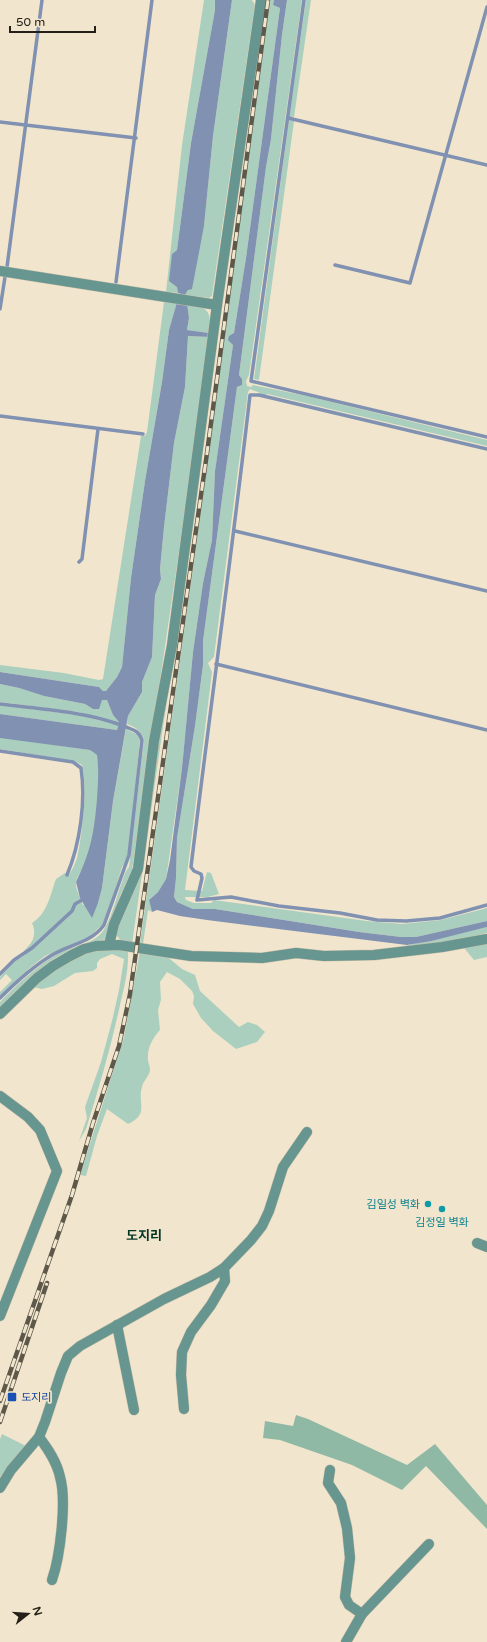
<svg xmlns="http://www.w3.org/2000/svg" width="487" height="1642" viewBox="0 0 487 1642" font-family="'Varela Round','Noto Sans KR',sans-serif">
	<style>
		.green { fill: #abcfbe }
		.forest { fill: #8fb9a5 }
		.water { fill: #8091b2 }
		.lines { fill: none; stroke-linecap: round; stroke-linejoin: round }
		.stream { stroke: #8091b2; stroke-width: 3.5 }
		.minor-casing { stroke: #ccc2ac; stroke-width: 11 }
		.minor { stroke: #67958f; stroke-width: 10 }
		.rail-casing { stroke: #5e584b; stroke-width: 4.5 }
		.rail { stroke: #f1e6cd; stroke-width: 3; stroke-dasharray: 9; stroke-linecap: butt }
		.culture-dot { fill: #0f9aa8; stroke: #f1e6cd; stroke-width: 1.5 }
		.transit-dot { fill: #1a4fb4; stroke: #f1e6cd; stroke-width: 1.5 }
		.labels { text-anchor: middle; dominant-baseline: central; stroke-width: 3.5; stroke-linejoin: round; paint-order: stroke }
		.culture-label { font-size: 11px; fill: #0d838f; stroke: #f1e6cd; text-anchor: end }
		.transit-label { font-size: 11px; fill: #164399; stroke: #f1e6cd; text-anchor: start }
		.quarter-label { font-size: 13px; font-weight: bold; fill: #033523; stroke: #f1e6cd }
	</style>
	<rect width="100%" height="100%" fill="#f1e6cd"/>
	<g class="green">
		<polygon points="204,0 215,0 215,10 191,143 177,250 172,254 178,293 166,292 182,145"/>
		<polygon points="232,0 252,0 255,5 212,296 209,298 185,295 188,290 204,226 213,136"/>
		<polygon points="270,0 274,0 273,5 280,8 246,258 234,333 229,340 233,345 215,471 212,540 203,583 193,652 182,768 166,879 158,892 149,900 152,912 148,910 143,944 140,943 196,547"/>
		<polygon points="287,0 302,0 249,375 246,381 247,386 251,387 253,385 307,396 487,440 487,446 267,394 264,397 260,396 260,393 250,389 248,392 214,657 208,663 212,672 185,890 202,891 207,872 211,873 219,894 208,897 185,897 186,900 194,903 211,903 214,900 221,901 367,921 402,924 441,920 487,908 487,921 416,937 401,937 359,932 215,909 193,909 177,902 174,897 176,878 177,838 195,726 203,665 203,641 237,387 242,385 242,379 239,375 266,167 271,139 282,35"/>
		<polygon points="306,0 311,0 294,117 289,118"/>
		<polygon points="289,120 294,121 259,380 254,379"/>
		<polygon points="164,302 177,302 169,330 162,382 145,481 131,578 122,667 117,677 106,691 103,691 99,687 0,672 0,665 64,673 99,680 103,679 141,436 145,436 147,432"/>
		<path d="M 187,303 C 208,308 212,310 209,333 L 187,330 L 189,318 Z"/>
		<path d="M 188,336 L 209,337 L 185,511 L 132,870 L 120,896 L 106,939 C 87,943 67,950 51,961 C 32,974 16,992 0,1007 L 0,1002 C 17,984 36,967 57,954 C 71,946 93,945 103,931 C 112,919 119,887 126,871 L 129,867 L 144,740 C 142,731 135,727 127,724 L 128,716 L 142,692 L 142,682 L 152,657 L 155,595 L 161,579 L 160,569 L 164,527 L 174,443 L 185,387 Z"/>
		<path d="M 172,664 L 132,944 C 124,942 117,940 115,931 L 140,870 L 156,740 Z"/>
		<polygon points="0,684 19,688 44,696 85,704 93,709 102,700 107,700 113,715 119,722 119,723 78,712 0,702"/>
		<polygon points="0,705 78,715 118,725 117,730 0,714"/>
		<path d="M 126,729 L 138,735 L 140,740 L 128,858 L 122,867 L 105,922 L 89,937 L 45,956 L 32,966 L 0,996 L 0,992 L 12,980 L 6,974 L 0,980 L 0,977 L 14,962 L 25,955 L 24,951 C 33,942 37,935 32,923 C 48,913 50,895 56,879 L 65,873 L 69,875 C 72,870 75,864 77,858 C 82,837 88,786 82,765 L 74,761 L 0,749 L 0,737 L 90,750 L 97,755 C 102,786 96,829 87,859 C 85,867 78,874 76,882 C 75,889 81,898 83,905 L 98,903 L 102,888 L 113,801 Z"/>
		<path d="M 487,927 L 487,933 C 456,941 424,946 392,949 Z"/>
		<polygon points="487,942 487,957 474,960 464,948"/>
		<path d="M 108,947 L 128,951 C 129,969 124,988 120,1005 C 111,1047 99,1088 86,1129 L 79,1141 L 87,1118 L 85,1107 L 101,1062 L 112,1021 L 119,990 L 124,959 L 112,954 L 100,959 L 97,963 L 97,968 L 93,971 L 75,973 L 54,986 L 42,989 L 33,987 L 71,958 Z"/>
		<path d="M 140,951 L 164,954 L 182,969 L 195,975 L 200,991 L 239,1027 L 248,1022 L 257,1025 L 265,1032 L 257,1042 L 236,1049 L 213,1031 L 201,1018 L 193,1004 L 194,996 L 192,991 L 180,979 L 167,972 L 160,982 L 161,1000 L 158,1010 L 160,1030 C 152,1039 147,1048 148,1061 C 149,1064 150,1067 150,1070 C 149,1077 143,1081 142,1087 C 137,1104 150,1114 128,1124 L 107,1109 L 97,1136 L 86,1176 L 80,1175 L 124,1037 Z"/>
		<polygon points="2,1434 26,1446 0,1477 0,1439"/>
	</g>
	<polygon class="forest" points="296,1415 308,1419 407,1465 435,1444 487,1505 487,1529 426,1466 402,1490 352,1465 280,1440 263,1438 265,1421 293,1426"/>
	<g class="water">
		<polygon points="215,0 232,0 213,136 204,226 192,289 188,290 185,295 178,293 177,287 169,281 172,254 177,250 191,143 215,10"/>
		<polygon points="274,0 287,0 282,35 271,139 266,167 239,375 242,379 242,385 237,387 203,641 203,665 195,726 177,838 176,878 174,897 177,902 193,909 215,909 359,932 401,937 416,937 487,921 487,927 431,941 407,945 207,920 180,916 157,910 152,912 149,900 158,892 166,879 170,860 182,768 193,652 203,583 212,540 215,471 233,345 228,340 229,336 234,333 246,258 280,8 273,5"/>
		<path d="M 177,302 L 187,303 L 189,318 L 187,330 L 209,333 L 209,337 L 188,336 L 185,387 L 174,443 L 164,527 L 160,569 L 161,579 L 155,595 L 152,657 L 142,682 L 142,692 L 128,716 L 113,801 L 102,888 L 98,903 L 92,918 L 80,898 L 76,882 C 91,851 94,833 97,799 C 98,784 99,771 97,755 L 90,750 L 0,738 L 0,714 L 117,730 L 119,722 L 113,715 L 107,700 L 102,700 L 99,709 L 93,709 L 85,704 L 44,696 L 19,688 L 0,684 L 0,672 L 99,687 L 103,691 L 106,691 L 117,677 L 122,667 L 131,578 L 145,481 L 162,382 L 169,330 Z"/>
	</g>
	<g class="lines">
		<g class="stream">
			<polyline points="304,0 251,381 487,437"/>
			<polyline points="288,118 487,165"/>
			<polyline points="0,122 136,138"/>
			<polyline points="335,265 410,283 487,7"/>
			<polyline points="7,267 42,0"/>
			<polyline points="116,282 152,0"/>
			<polyline points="0,309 5,277"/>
			<polyline points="0,416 143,434"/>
			<path d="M 487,449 L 259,395 L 250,395 C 232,553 210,710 191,867 L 194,871 L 201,874 L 202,878 L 197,900 L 231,897 L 279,906 L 340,913 L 377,920 L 406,921 L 440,918 L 487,905"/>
			<polyline points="235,531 487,591"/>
			<polyline points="79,562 82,559 98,429"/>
			<polyline points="216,664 487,730"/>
			<path d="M 0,704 C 40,709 81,711 118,724"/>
			<path d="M 0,751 L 73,762 L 81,768 C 86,801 80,844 67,875"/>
			<polyline points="0,974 14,960 32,948 72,911 75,904 82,900"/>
			<path d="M 0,998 C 16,982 32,967 52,955 C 70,944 91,943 104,925 L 129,855 L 142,740 C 139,731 134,730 126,727"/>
		</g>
		<g class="minor-casing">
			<g id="minor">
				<polyline points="0,271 217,305"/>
				<polyline points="109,945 114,924 138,869 154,741 172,645 217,305 261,0"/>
				<polyline points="0,1014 37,978 53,966 70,956 84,949 96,946 119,945 191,956 262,958 296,953 324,956 374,955 442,947 487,939"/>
				<polyline points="0,1096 28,1117 40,1130 57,1171 0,1316"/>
				<polyline points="477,1243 487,1247"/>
				<polyline points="117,1325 134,1410"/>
				<polyline points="184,1409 181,1375 182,1352 191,1332 211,1305 225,1281 224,1268"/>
				<path d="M 39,1437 C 48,1449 57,1462 60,1477 C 67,1501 60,1557 52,1580"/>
				<polyline points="330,1470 328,1483 341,1503 347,1528 350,1558 345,1597 349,1605 362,1614"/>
				<polyline points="0,1488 11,1470 39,1437 45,1422 61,1373 68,1356 80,1346 164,1299 210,1277 224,1268 251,1240 262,1226 269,1211 283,1167 307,1132"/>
				<polyline points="346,1642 362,1614 429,1544"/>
			</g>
		</g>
		<use href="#minor" class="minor"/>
		<g class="rail-casing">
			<g id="rail">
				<polyline points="0,1401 72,1195 93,1123 119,1046 130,994 207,453 268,0"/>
				<polyline points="0,1422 47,1283"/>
			</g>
		</g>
		<use href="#rail" class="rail"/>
	</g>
	<g class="culture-dot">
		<circle cx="428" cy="1204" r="4"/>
		<circle cx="442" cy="1209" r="4"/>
	</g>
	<rect class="transit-dot" x="7" y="1392" width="10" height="10" rx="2"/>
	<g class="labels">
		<g class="culture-label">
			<text x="420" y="1204">김일성 벽화</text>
			<text x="442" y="1222" text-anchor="middle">김정일 벽화</text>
		</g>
		<g class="transit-label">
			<text x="21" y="1397">도지리</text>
		</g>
		<g class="quarter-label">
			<text x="144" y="1236">도지리</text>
		</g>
	</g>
	<g transform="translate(28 1614) rotate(73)" stroke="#f1e6cd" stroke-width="3" paint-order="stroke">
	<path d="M0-3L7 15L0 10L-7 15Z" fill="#242017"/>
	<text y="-6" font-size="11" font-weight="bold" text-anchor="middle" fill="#242017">N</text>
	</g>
	<path d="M10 26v6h85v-6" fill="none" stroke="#242017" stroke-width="2"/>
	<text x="16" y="26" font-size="12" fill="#242017" stroke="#f1e6cd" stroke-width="3" paint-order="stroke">50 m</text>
</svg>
